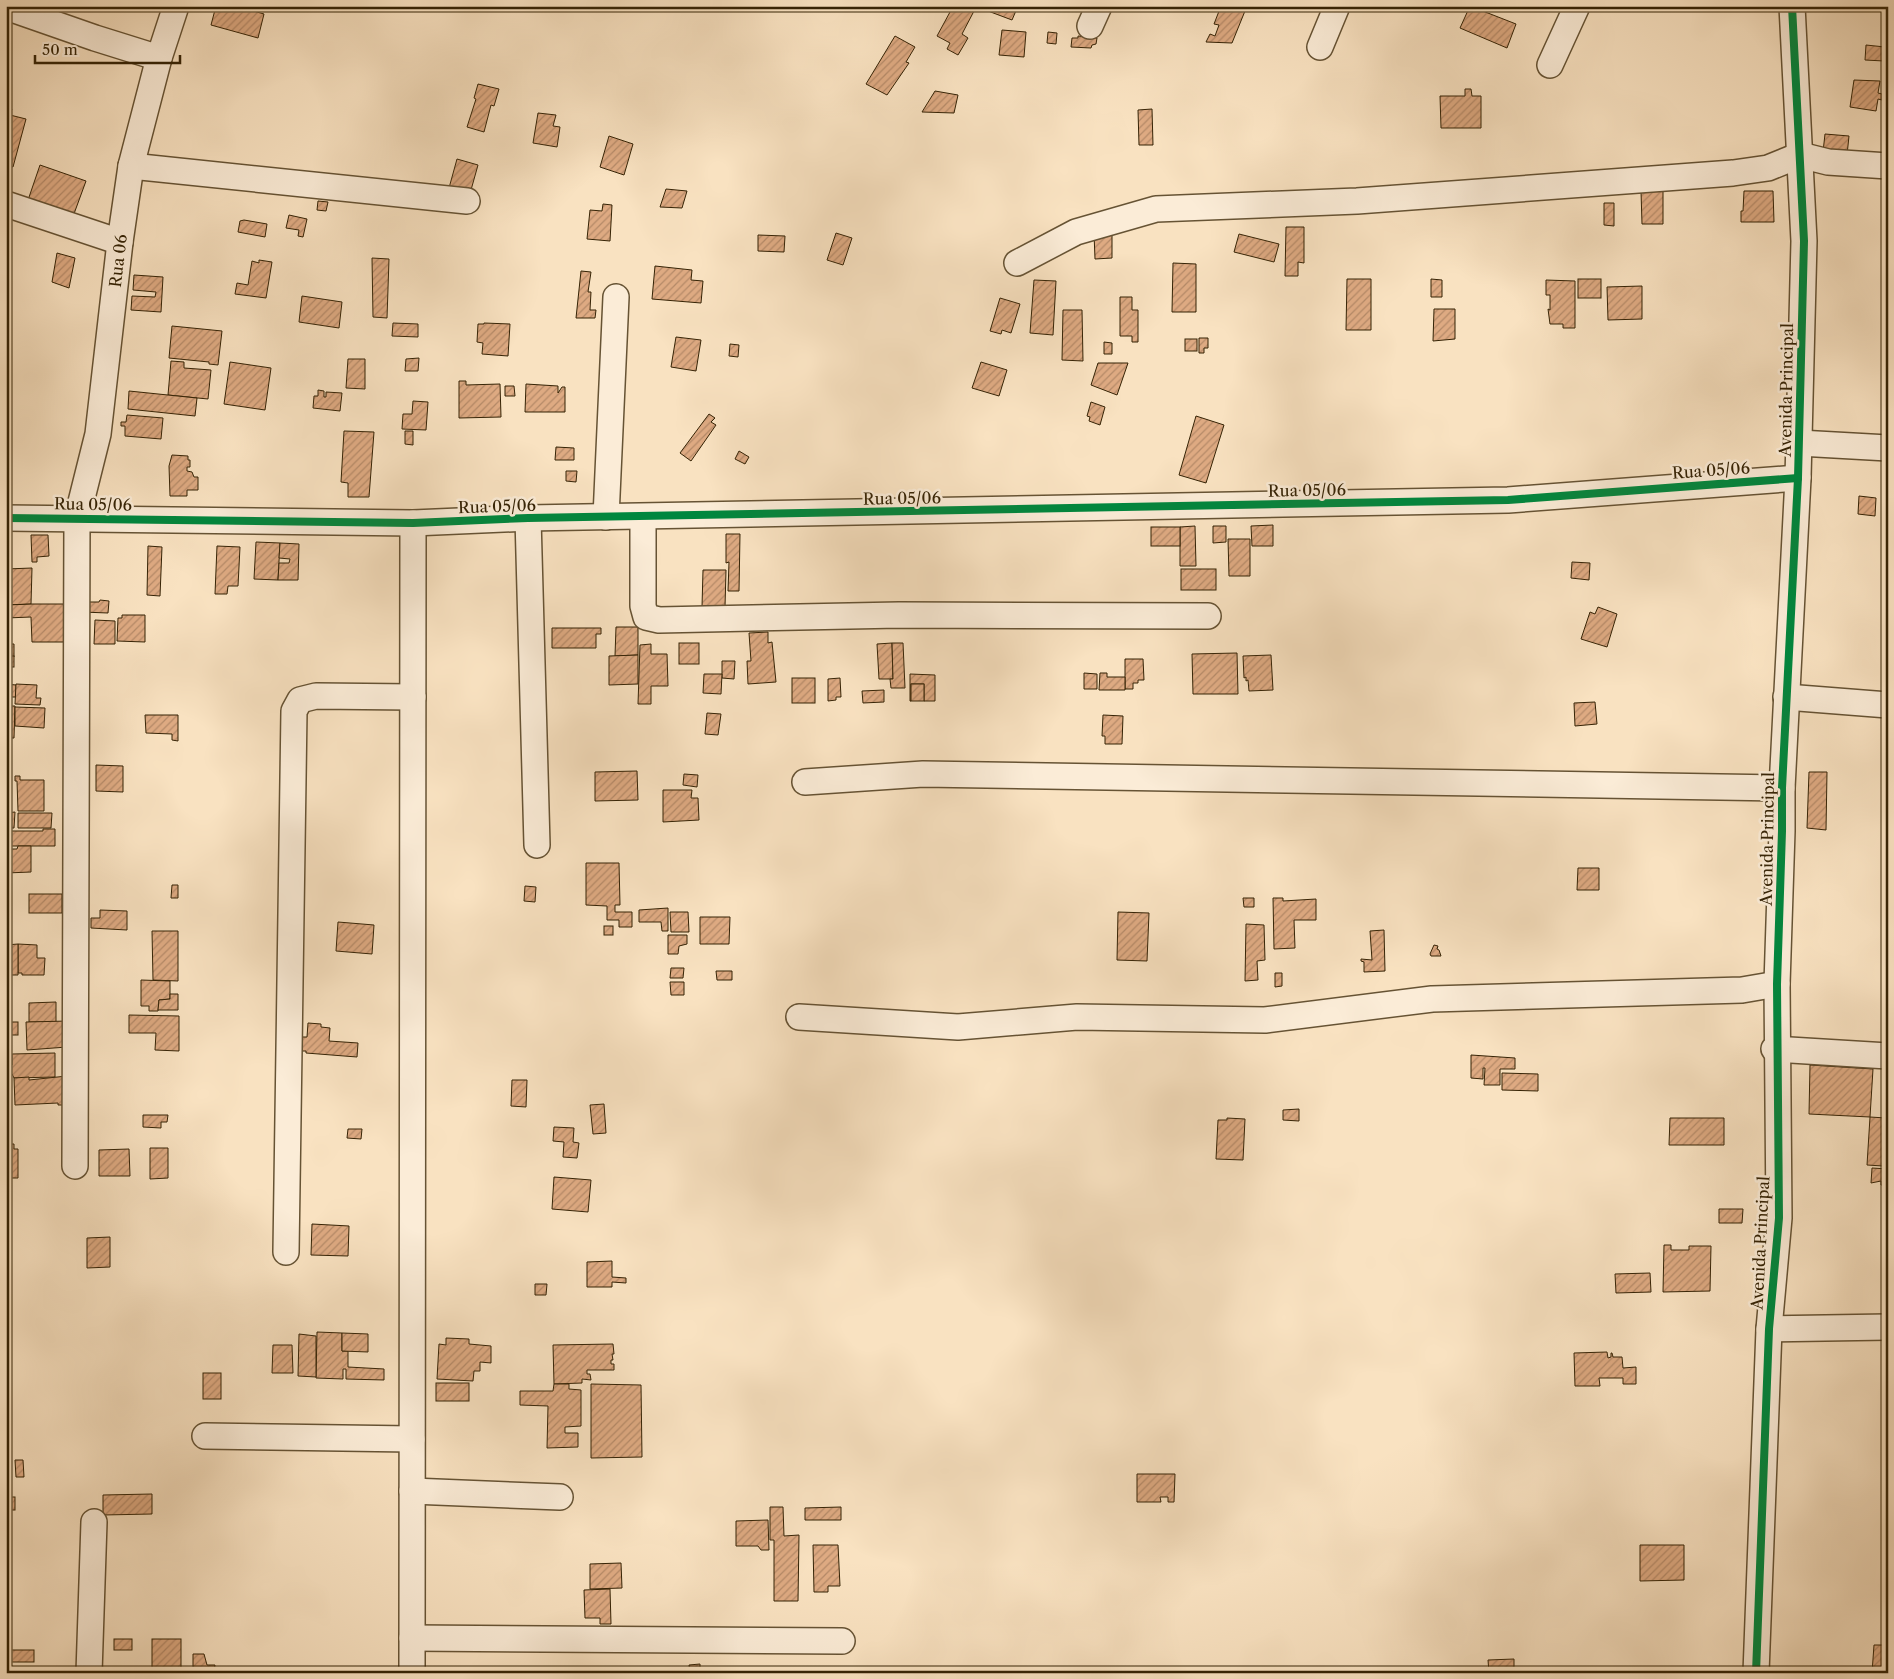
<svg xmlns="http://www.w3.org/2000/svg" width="1894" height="1679" viewBox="0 0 1894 1679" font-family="'Libre Caslon Text',serif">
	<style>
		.building { fill: url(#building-hatch); stroke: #352305 }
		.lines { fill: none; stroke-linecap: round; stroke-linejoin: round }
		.minor-casing { stroke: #665334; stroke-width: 28 }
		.minor { stroke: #fbecd7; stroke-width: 25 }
		.cycleway-casing { stroke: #fbecd7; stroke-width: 11 }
		.cycleway { stroke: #00873e; stroke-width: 8 }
		.labels { text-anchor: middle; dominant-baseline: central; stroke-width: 5; stroke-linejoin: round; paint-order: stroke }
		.street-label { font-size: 16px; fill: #352305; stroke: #fbecd7 }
	</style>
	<defs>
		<pattern id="building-hatch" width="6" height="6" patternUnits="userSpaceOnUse" patternTransform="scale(1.25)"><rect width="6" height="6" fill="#deaa82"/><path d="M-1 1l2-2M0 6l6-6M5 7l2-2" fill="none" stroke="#b58a68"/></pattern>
	</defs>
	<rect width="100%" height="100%" fill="#f9e2c1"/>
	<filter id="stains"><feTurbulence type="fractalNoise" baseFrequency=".004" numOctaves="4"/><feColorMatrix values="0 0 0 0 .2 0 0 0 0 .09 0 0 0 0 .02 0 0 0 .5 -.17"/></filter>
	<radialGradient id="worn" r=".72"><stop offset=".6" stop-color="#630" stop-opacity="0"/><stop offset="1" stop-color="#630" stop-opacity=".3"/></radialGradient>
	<g class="building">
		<polygon points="216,6 236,6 264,14 258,38 211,25"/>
		<polygon points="950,6 966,6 974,11 962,34 968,38 958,55 947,49 950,43 937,36 950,12 947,11"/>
		<polygon points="989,6 1018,6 1012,20 988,11"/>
		<polygon points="1221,6 1247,6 1232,43 1206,42 1210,34 1215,36 1219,25 1214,24"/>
		<polygon points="1470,6 1516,24 1507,48 1460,28"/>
		<polygon points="1002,30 1026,32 1024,57 999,55"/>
		<polygon points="1048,32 1057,33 1056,44 1047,43"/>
		<polygon points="895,36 915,47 906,62 909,63 887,95 866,84"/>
		<polygon points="1078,36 1097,38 1096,44 1092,45 1091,48 1071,47 1072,38 1078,38"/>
		<polygon points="1866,45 1885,47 1884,61 1865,60"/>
		<polygon points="1854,80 1880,81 1878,93 1882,94 1882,100 1878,99 1876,111 1850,107"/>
		<polygon points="478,84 499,89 494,106 491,105 484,132 467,127 476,99 474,98"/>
		<polygon points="1465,89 1471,89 1472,96 1481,96 1481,128 1441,128 1440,96 1465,96"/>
		<polygon points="935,91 958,95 954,113 922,112"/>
		<polygon points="6,107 12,109 10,115 26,119 13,167 6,165"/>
		<polygon points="1152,109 1153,145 1139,145 1138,110"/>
		<polygon points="538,113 556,115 553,126 560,127 557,147 533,143"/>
		<polygon points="1825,134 1849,136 1847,155 1823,152"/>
		<polygon points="609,136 633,144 624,175 600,167"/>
		<polygon points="457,159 478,165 471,190 449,188"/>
		<polygon points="40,165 86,181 71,222 26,206"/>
		<polygon points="666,189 687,191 682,208 660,207"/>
		<polygon points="1641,191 1663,191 1663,224 1642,224"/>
		<polygon points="1744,191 1773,191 1774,222 1741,222 1741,211 1743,211"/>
		<polygon points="318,201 328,202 326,211 317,210"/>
		<polygon points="1604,203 1614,203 1614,226 1604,225"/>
		<polygon points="603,204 612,205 610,241 587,239 590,210 602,211"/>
		<polygon points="289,215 307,219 303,237 298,236 299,230 286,228"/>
		<polygon points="244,220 267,224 265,237 238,232 240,221"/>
		<polygon points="1286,227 1304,227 1304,263 1298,262 1298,276 1285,276"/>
		<polygon points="836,233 852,238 843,265 827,260"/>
		<polygon points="1094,233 1112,233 1112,258 1095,259"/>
		<polygon points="1239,234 1279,244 1274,262 1234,252"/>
		<polygon points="758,235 785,236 784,252 758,251"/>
		<polygon points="57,253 75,258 69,288 52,282"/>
		<polygon points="372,258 389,259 387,318 373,317"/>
		<polygon points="259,260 272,262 266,298 235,294 237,283 248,285 252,261 259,263"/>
		<polygon points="1173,263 1196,264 1196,312 1172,312"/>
		<polygon points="655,266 692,270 691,280 703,281 701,303 652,299"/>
		<polygon points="581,271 591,272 588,292 591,292 590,310 596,310 595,318 576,318"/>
		<polygon points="134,275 163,277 161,312 131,310 132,296 155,297 156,292 133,290"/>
		<polygon points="1347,279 1371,279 1371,330 1346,330"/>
		<polygon points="1431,279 1442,280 1442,297 1431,297"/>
		<rect x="1578" y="279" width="23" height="19"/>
		<polygon points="1034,280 1056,281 1053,335 1030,333"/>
		<polygon points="1546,280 1575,281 1575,328 1563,328 1563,324 1550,324 1548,309 1550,310 1550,295 1546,295"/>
		<polygon points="1642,286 1642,319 1608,320 1607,287"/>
		<polygon points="302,296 342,302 339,328 299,322"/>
		<polygon points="1120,297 1132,297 1132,310 1138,310 1138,342 1132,342 1132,336 1120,336"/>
		<polygon points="1000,298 1020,304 1011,333 1002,330 1001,334 990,331"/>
		<polygon points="1434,309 1455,309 1455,339 1433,341"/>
		<polygon points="1063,310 1082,310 1083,361 1062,360"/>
		<polygon points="393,323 418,324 418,337 392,336"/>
		<polygon points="484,323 510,324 508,356 482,354 483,343 477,342 478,324 484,324"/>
		<polygon points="172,326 222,331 218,365 209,364 209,362 169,358"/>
		<polygon points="676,337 701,340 696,371 671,367"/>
		<polygon points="1199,338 1208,338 1208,348 1204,348 1204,353 1199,353"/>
		<rect x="1185" y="339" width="12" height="12"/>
		<polygon points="1104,342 1112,343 1112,354 1104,354"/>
		<polygon points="730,344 739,345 738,357 729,356"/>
		<polygon points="419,358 418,371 405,371 406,359"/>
		<polygon points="348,359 365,359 365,389 346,388"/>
		<polygon points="171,361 184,362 184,368 211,370 208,399 168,395"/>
		<polygon points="230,362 271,368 265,410 224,404"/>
		<polygon points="981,362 1007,370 999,396 972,388"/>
		<polygon points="1098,363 1128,363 1117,395 1091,385"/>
		<polygon points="459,381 466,381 466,385 500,384 501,417 459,418"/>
		<polygon points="526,384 558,386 558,393 562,387 565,387 565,412 525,412"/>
		<polygon points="505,386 514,386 515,396 505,396"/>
		<polygon points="318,390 324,391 324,397 326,397 326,392 342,393 340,411 313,408 314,396 318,396"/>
		<polygon points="129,391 197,398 195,416 128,409"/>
		<polygon points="413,401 428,402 426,430 402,429 403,414 412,414"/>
		<polygon points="1091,402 1105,407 1100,425 1089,421 1090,417 1087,416"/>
		<polygon points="709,414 715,418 711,422 716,425 691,461 680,453"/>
		<polygon points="127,415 163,418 161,439 125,436 125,426 121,426 121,422 126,422"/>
		<polygon points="1196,416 1224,425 1206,483 1179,475"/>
		<polygon points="344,431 374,432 369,497 348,497 348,483 341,482"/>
		<polygon points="405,431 413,431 413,445 405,444"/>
		<polygon points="556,447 574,448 574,460 555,460"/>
		<polygon points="739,451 749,457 745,464 735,459"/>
		<polygon points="172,455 188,456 188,460 190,460 190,467 187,467 187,471 192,472 194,477 198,477 198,490 187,490 187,496 170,496 169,466"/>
		<polygon points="566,471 577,471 576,482 566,481"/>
		<polygon points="1859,496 1876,498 1875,516 1858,514"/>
		<polygon points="1273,525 1273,546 1252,546 1251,526"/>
		<polygon points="1195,526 1196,566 1180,566 1180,527"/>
		<polygon points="1213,526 1226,526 1226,542 1213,543"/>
		<rect x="1151" y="527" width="29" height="19"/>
		<polygon points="726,534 740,534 739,591 728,591 729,562 726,563"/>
		<polygon points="31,535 48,535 49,556 37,557 37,562 32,562"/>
		<polygon points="1228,539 1250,539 1250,576 1229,576"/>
		<polygon points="256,542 280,543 278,580 254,579"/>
		<polygon points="280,543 299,544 298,580 278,580 279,563 289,563 290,559 279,558"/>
		<polygon points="148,546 162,547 160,596 147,595"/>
		<polygon points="217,546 240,547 238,586 228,586 227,594 215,594"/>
		<polygon points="1572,562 1590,563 1589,580 1571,578"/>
		<polygon points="32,568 31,604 6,605 6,569"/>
		<rect x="1181" y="569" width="35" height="21"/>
		<polygon points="703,570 726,570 725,607 702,607"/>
		<polygon points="100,600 109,601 108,613 82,612 83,602 99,602"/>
		<polygon points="33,604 66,604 67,642 32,642 31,617 6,618 6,605"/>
		<polygon points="1598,607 1617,614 1607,647 1581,639 1590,612 1595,614"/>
		<polygon points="122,615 145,615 145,642 117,641 118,618 122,618"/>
		<polygon points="95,620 115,621 115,644 94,644"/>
		<polygon points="616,627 638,627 638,655 615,656"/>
		<polygon points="552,628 601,628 601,634 596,634 596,648 552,648"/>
		<polygon points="768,632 768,643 772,642 776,682 748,684 747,661 751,661 749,633"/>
		<rect x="679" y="643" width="20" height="21"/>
		<polygon points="892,643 893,679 879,679 877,644"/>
		<polygon points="892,643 903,643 905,688 891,688 890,679 893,679"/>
		<polygon points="6,644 14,644 14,657 6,656"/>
		<polygon points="651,644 651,654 667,654 668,686 651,686 651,704 638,704 640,645"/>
		<polygon points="1237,653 1238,694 1193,694 1192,654"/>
		<polygon points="638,655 638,684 609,685 609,656"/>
		<polygon points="1271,655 1273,690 1249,691 1248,680 1246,681 1246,677 1244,678 1243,656"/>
		<rect x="6" y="656" width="8" height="11"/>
		<polygon points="1125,659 1143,659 1144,680 1138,680 1138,683 1133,683 1133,689 1125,689"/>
		<polygon points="722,661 735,661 734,679 722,678"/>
		<polygon points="1084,673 1097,674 1097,689 1084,689"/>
		<polygon points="1100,673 1107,673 1107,677 1125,677 1125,690 1099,690"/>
		<polygon points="704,674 722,674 721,694 703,693"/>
		<polygon points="910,674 935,675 935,701 924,701 924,684 911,684 911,701 910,701"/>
		<rect x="792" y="678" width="23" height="25"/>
		<polygon points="840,678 841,697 836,697 836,700 828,701 828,679"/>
		<polygon points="6,684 16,685 16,697 6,697"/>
		<polygon points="16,684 37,685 36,698 41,698 40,705 15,704"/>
		<rect x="911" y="684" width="13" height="17"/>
		<polygon points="884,690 884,702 863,703 862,691"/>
		<polygon points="1595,702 1597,724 1575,726 1574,703"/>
		<polygon points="6,706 15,706 14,738 7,738 6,735"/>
		<polygon points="15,707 45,708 44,728 15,726"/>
		<polygon points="707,713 721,714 718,735 705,734"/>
		<polygon points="145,715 178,715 178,741 172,740 172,734 146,733"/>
		<polygon points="1103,715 1123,716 1122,744 1105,744 1105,736 1102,736"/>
		<polygon points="96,765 123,766 123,792 96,791"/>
		<polygon points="637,771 638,800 595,801 595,772"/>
		<polygon points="1809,772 1827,772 1826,830 1807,828"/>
		<polygon points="684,774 698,775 697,787 683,785"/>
		<polygon points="15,776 20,776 20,780 44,780 44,811 18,811 17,781 15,781"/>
		<polygon points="663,790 692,790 691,798 698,798 699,820 663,822"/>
		<polygon points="15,812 14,828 6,828 6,813"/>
		<polygon points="18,813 52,813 51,828 18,828"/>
		<polygon points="43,829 55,829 55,846 6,846 6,831 43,831"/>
		<polygon points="18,846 31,846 31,872 6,873 6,849 17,849"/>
		<polygon points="586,863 619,863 620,905 615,905 615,912 632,912 632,927 619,927 619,920 607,920 607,906 586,905"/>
		<polygon points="1578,868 1599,868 1599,890 1577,890"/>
		<polygon points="172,885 178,885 178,898 171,898"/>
		<polygon points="525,886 536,887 535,902 524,901"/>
		<rect x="29" y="894" width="33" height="19"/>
		<polygon points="1243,898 1254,898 1254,907 1244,907"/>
		<polygon points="1273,898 1283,898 1283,901 1316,899 1316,920 1294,920 1295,948 1274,949"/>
		<polygon points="668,908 668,931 662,931 661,922 639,922 639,910"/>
		<polygon points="100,910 127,911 127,930 91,928 91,918 100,918"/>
		<polygon points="670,912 688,912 689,932 671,932"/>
		<polygon points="1118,912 1149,913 1147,961 1117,960"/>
		<polygon points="700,917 730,917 729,944 700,944"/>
		<polygon points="338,922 374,925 372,954 336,951"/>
		<polygon points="1246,924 1264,925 1265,960 1257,961 1258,980 1245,981"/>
		<rect x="604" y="926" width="9" height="9"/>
		<polygon points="1384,930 1385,971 1364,972 1364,962 1361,961 1361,959 1372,960 1370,931"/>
		<polygon points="152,931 178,931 178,981 153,980"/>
		<polygon points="668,935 687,935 687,944 679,946 678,954 668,954"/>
		<polygon points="18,944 37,945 37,958 45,958 44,975 22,975 22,973 18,973"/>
		<polygon points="18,944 18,975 9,975 9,973 6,973 6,945"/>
		<polygon points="1434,945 1438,946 1437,949 1439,950 1441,956 1431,956 1430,954"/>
		<polygon points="671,968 684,968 683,978 670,978"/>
		<polygon points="716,971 732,971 732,980 717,980"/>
		<polygon points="1275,973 1282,973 1282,986 1275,987"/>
		<polygon points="141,980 170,981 170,999 159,1000 158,1011 149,1011 149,1006 141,1006"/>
		<polygon points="670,982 684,982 684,995 671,995"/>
		<polygon points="170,994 178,994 178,1010 158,1010 159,1000 170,999"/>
		<polygon points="56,1002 56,1022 29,1022 29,1003"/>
		<polygon points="129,1015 179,1016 179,1051 155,1050 156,1033 129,1033"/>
		<polygon points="68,1021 67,1047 27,1050 26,1022"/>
		<rect x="6" y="1022" width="12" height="13"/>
		<polygon points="308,1023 321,1024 321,1027 330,1028 329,1041 358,1043 357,1057 306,1053 306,1051 300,1051 301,1037 307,1037"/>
		<polygon points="55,1053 55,1077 14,1078 12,1074 7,1074 7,1065 12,1065 12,1054"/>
		<polygon points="1471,1055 1515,1058 1515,1069 1500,1069 1500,1085 1484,1085 1485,1068 1483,1068 1483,1079 1471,1078"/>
		<polygon points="1810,1065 1873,1069 1870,1117 1809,1114"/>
		<polygon points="1502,1073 1538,1074 1538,1091 1502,1090"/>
		<polygon points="67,1076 68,1105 58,1105 58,1103 15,1105 14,1078 29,1077 29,1080"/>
		<polygon points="512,1080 527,1080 526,1107 511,1106"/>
		<polygon points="604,1104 606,1133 593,1134 590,1105"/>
		<polygon points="1299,1109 1299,1121 1283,1120 1283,1110"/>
		<polygon points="143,1115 168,1115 167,1122 161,1122 161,1128 143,1127"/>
		<polygon points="1870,1117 1886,1118 1883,1166 1867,1165"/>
		<polygon points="1227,1118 1245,1119 1243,1160 1216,1159 1218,1120 1227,1120"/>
		<polygon points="1670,1118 1724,1118 1724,1145 1669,1145"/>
		<polygon points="554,1127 574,1128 573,1142 579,1143 577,1158 563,1157 564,1142 553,1141"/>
		<polygon points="348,1129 362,1129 361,1139 347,1138"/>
		<polygon points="6,1144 14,1144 14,1149 18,1149 18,1178 6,1178"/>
		<polygon points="150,1148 168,1148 168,1178 150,1179"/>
		<polygon points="129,1149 130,1176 99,1176 99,1150"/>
		<polygon points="1872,1168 1888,1169 1888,1185 1881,1185 1881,1181 1871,1183"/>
		<polygon points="554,1177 591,1180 588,1212 552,1209"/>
		<polygon points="1719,1209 1743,1209 1742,1223 1719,1223"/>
		<polygon points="312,1224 349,1226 348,1256 311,1255"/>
		<polygon points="110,1237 110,1267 87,1268 87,1238"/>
		<polygon points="1664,1245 1671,1245 1671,1250 1689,1250 1689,1246 1711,1246 1710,1291 1663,1292"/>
		<polygon points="612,1261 612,1277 626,1278 626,1283 612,1282 612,1287 587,1287 587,1262"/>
		<polygon points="1650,1273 1651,1292 1616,1293 1615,1274"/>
		<polygon points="535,1284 547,1284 546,1295 535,1295"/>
		<polygon points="317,1332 342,1333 342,1351 348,1351 348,1367 384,1369 384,1380 346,1379 346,1369 343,1369 343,1379 316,1378"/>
		<polygon points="342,1333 368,1334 368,1352 342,1351"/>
		<polygon points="299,1334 316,1336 316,1377 298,1376"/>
		<polygon points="446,1338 469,1339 469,1344 491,1346 491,1363 480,1362 480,1371 474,1371 473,1381 437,1379 439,1344 446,1345"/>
		<polygon points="613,1344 614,1354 612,1354 613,1360 611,1360 611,1364 614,1364 614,1370 587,1370 587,1374 590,1374 591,1380 582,1379 582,1383 554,1384 553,1345"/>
		<polygon points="273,1345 292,1345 293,1373 272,1373"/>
		<polygon points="1607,1352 1608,1358 1611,1357 1611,1353 1612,1353 1613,1357 1622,1357 1623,1368 1636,1367 1636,1384 1623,1384 1623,1378 1599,1378 1600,1386 1575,1386 1574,1353"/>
		<rect x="203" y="1373" width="18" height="26"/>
		<rect x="436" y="1383" width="33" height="18"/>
		<polygon points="554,1384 569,1384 569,1389 581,1390 581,1426 565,1427 565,1433 578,1433 578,1447 547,1448 548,1406 520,1405 520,1391 553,1391"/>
		<polygon points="591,1384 641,1385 642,1457 591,1458"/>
		<polygon points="15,1460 23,1460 24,1477 16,1477"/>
		<polygon points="1137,1474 1175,1474 1174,1502 1168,1502 1168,1497 1160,1497 1161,1502 1137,1502"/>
		<polygon points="152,1494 152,1514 103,1515 103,1495"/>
		<rect x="6" y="1497" width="9" height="13"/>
		<polygon points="770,1507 783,1507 784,1536 799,1535 798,1601 774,1601 774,1540 770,1540"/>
		<polygon points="841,1507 841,1520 805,1520 805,1508"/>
		<polygon points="768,1520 769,1550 761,1550 758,1546 736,1546 736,1521"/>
		<polygon points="813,1545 838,1545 840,1586 828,1586 828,1592 814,1592"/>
		<polygon points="1640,1545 1684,1545 1684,1580 1640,1581"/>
		<polygon points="621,1563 622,1588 590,1589 590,1564"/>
		<polygon points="610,1589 611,1624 600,1624 600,1618 585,1618 584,1590"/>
		<rect x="114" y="1639" width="18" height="11"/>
		<rect x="152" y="1639" width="29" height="34"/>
		<polygon points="1874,1645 1888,1645 1888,1673 1872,1673"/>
		<rect x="6" y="1650" width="28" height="12"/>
		<polygon points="193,1654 204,1654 207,1665 215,1665 214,1673 193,1673"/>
		<polygon points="1514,1659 1514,1673 1489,1673 1488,1660"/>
		<polygon points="700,1664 700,1668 709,1668 709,1673 690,1673 689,1665"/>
	</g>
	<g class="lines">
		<g class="minor-casing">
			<g id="minor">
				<polyline points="6,7 95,38 159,58"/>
				<polyline points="1090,26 1099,6"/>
				<polyline points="1320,47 1337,6"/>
				<polyline points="1550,65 1577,6"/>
				<polyline points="131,166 467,201"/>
				<polyline points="6,204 120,242"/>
				<polyline points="1017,263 1076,232 1156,209 1357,201 1733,173 1768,168 1800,155 1828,162 1888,166"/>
				<polyline points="1799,443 1888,448"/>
				<polyline points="606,517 616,297"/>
				<polyline points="643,517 643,606 646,617 659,620 899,615 1208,616"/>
				<polyline points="6,518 413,523 528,518 1508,500 1798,478"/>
				<polyline points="528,518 537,845"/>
				<polyline points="1786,697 1888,705"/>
				<polyline points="805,782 923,774 1782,788"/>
				<polyline points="799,1017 958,1027 1077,1017 1265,1020 1432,999 1742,990 1777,984"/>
				<polyline points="1774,1049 1888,1056"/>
				<path id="s1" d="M 75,1166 L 77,518 L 98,434 L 120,242 L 131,166 L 159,58 L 176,6"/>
				<polyline points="286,1252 294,711 300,700 316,696 413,697"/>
				<polyline points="1769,1329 1888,1327"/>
				<polyline points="205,1436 412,1439"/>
				<polyline points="412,1491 560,1497"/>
				<polyline points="412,1638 842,1641"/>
				<polyline points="89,1673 94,1522"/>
				<polyline points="412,1673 413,523"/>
				<polyline points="1756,1673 1769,1329 1779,1218 1777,984 1782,831 1782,788 1798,478 1804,241 1792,6"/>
			</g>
		</g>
		<use href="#minor" class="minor"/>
		<g class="cycleway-casing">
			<g id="cycleway">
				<polyline points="6,518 413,523 528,518 1508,500 1798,478"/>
				<polyline points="1756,1673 1769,1329 1779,1218 1777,984 1782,831 1782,788 1798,478 1804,241 1792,6"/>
			</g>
		</g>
		<use href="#cycleway" class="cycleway"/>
	</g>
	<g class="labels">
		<g class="street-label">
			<text stroke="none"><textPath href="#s1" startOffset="909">Rua 06</textPath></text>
			<text transform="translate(1786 390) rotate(-89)">Avenida Principal</text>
			<text transform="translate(1711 470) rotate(-4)">Rua 05/06</text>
			<text transform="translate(1307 490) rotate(-1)">Rua 05/06</text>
			<text transform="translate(902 498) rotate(-1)">Rua 05/06</text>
			<text transform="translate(93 504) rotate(1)">Rua 05/06</text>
			<text transform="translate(497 506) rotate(-2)">Rua 05/06</text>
			<text transform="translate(1767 839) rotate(-89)">Avenida Principal</text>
			<text transform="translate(1760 1243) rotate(-87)">Avenida Principal</text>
		</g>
	</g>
	<rect width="1894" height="1679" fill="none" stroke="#f9e2c1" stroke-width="25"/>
	<rect x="8" y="8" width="1879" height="1664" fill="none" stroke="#352305" stroke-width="2.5"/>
	<rect x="12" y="12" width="1869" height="1654" fill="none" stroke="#352305"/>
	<path d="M35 55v8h145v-8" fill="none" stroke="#352305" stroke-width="2.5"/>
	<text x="42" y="55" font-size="15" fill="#352305" stroke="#fbecd7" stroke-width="4" paint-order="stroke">50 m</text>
	<rect width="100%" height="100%" filter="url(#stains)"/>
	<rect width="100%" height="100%" fill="url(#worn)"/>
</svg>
